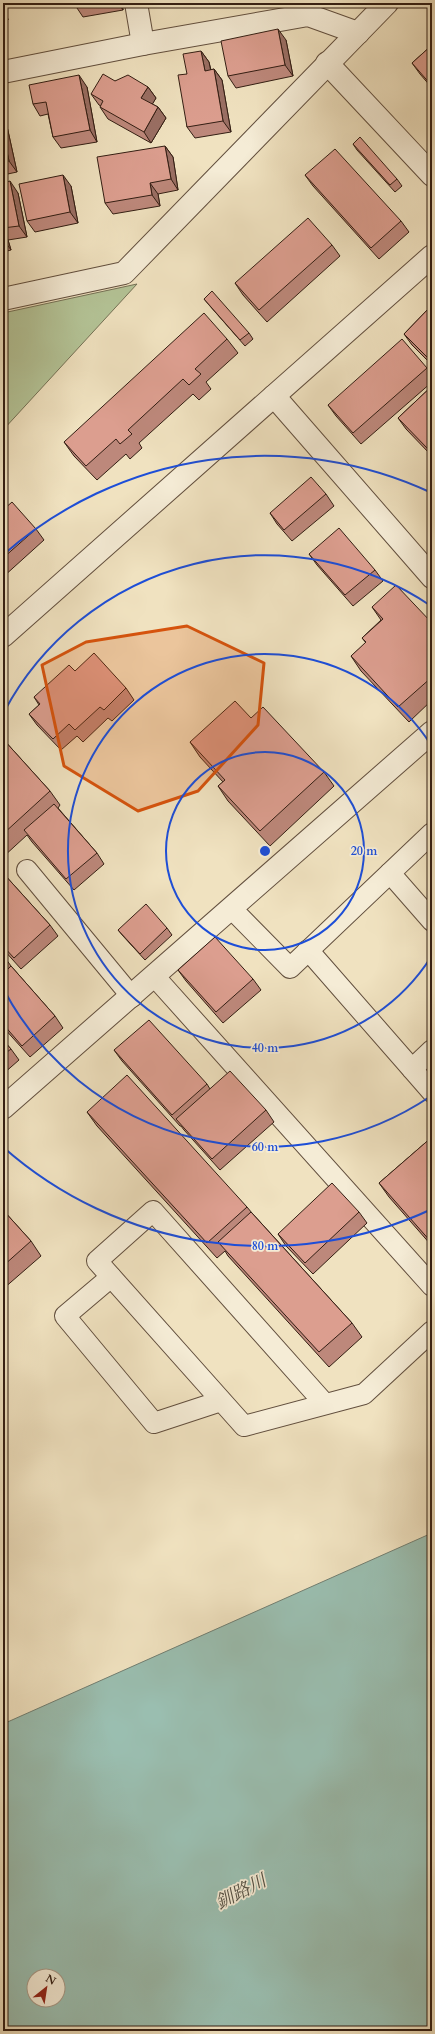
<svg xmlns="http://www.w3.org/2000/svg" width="435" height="2034" viewBox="0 0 435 2034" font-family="Cardo,'Noto Serif JP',serif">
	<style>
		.green { fill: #b4c497; stroke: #747155 }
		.water { fill: #9abeb0; stroke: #717e71; fill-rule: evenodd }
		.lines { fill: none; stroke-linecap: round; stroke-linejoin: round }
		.service-casing { stroke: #624f3e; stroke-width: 22 }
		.minor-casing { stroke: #624f3e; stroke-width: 24 }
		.tertiary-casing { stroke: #624f3e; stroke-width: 24 }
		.service { stroke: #f5ecd6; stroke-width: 20 }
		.minor { stroke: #f5ecd6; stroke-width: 22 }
		.tertiary { stroke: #f5ecd6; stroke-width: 22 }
		.wall { fill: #bd887b; stroke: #331e13 }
		.shaded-wall { fill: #9a6f64; stroke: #331e13 }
		.building { fill: #dc9e8f; stroke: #331e13 }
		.marked { fill: #d6530d; fill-opacity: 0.2; stroke: #d6530d; stroke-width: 3; stroke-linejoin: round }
		.ring { fill: none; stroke: #1d4ed8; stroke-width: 2 }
		.labels { text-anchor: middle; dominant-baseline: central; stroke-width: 3.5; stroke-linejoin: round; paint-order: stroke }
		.water-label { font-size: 18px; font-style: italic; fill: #524e42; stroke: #f5ecd6 }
		.centre { fill: #1d4ed8; stroke: #f5ecd6; stroke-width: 2 }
		.ring-label { font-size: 12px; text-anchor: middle; font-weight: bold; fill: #1d4ed8; stroke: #f5ecd6; stroke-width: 3.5; stroke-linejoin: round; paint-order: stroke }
	</style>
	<rect width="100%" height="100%" fill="#f0e2c0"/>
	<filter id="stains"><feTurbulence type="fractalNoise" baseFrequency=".005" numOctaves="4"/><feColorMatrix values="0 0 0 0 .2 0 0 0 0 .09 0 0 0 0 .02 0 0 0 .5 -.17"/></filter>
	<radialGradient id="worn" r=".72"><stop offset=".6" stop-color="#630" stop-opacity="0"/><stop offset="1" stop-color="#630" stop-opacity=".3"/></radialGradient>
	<polygon class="green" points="137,284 3,430 3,313"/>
	<path class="water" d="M 432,1533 L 432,2031 L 3,2031 L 3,1724 ZM 34,1976 L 58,1976 L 58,2000 L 34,2000 Z"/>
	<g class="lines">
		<g class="service-casing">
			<g id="service">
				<polyline points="27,870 132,997"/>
				<polyline points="390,873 432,921"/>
				<polyline points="231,908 290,968 432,833"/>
				<polyline points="308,950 412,1069"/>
				<polyline points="155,977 432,1286"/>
				<polyline points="432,1050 412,1069 432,1092"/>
				<polyline points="111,1277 65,1316 154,1423 221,1401"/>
				<polyline points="325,1404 153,1211 97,1261 244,1426 364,1394 432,1331"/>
			</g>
		</g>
		<g class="minor-casing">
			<g id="minor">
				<polyline points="136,3 143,44"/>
				<polyline points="327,63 432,175"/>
				<polyline points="3,72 143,44 308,15 358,33"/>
				<polyline points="3,299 124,273 387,3"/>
				<polyline points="274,396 432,577"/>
				<polyline points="3,1108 432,732"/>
			</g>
		</g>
		<g class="tertiary-casing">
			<polyline id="tertiary" points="3,636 432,256"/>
		</g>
		<use href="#service" class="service"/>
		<use href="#minor" class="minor"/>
		<use href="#tertiary" class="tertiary"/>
	</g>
	<g class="wall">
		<polygon points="3,3 4,3 8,20 3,21"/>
		<polygon points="12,3 27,3 14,5"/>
		<polygon points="74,3 122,3 123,10 83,17 75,5"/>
		<polygon points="185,3 196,3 186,5"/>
		<polygon points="286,40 293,76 236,88 228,76"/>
		<polygon points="432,45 432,88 420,74 412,63"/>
		<polygon points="201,51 209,62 211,70 214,69 222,80 231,132 195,138 187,127 187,74"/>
		<polygon points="115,81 148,87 156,98 152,104 158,107 166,118 151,143 108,119 100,107 101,106 99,105 91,94"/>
		<polygon points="87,87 97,142 61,148 53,137 48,114 40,116 33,104"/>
		<polygon points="3,108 17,172 3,175"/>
		<polygon points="353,144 397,179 402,186 395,192 357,150"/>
		<polygon points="165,146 173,157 178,190 158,194 160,206 113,214 105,203"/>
		<polygon points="305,175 401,221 409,232 379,259 313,186"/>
		<polygon points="3,183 18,193 27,237 8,240 11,250 3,252"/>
		<polygon points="71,186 78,223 35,232 27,221"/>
		<polygon points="332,245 340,256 267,322 243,295 235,283"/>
		<polygon points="204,299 249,333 253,339 245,346 209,305"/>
		<polygon points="432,305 432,365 412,345 404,334"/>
		<polygon points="227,339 238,353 206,382 211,389 199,400 193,394 139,443 142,448 130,459 126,454 97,480 74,456 64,442"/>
		<polygon points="427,368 432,375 432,382 361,444 336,416 328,405"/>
		<polygon points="432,386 432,458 430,454 406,429 398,418"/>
		<polygon points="326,494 334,506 292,541 277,524 270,513"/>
		<polygon points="3,510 36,529 44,540 3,577"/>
		<polygon points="309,554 375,570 383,581 353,606 317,565"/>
		<polygon points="372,607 432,623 432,700 409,722 361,671 351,656 366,643 362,638 381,620"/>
		<polygon points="75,671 126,688 134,700 112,721 108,718 83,742 77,736 61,750 37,725 29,714 39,705 34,697"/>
		<polygon points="251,718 324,772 334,786 270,846 228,801 218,786 223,782 200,757 190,742"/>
		<polygon points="3,739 50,791 60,805 58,808 97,853 104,864 74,890 32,842 27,835 3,857"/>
		<polygon points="3,873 50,925 58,936 21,969 3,949"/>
		<polygon points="167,928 172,935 145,960 123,936 118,930"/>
		<polygon points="3,955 11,966 55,1016 63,1028 30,1057 3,1027"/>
		<polygon points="178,970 253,979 261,990 223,1023 186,981"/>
		<polygon points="3,1040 11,1049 19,1060 3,1074"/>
		<polygon points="114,1050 207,1084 210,1089 266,1110 274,1122 220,1170 184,1130 181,1126 180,1126 122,1061"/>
		<polygon points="87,1112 247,1207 252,1213 352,1323 362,1337 329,1367 228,1256 225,1251 217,1258 97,1126"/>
		<polygon points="432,1137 432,1246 389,1197 379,1183"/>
		<polygon points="3,1210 31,1241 41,1256 3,1289"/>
		<polygon points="359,1212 367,1223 313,1274 286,1246 278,1234"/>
	</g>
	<g class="shaded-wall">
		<polygon points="3,3 4,3 8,20 3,13"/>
		<polygon points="118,3 122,3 123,10"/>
		<polygon points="278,29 286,40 293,76 285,65"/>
		<polygon points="201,51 209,62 213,82 205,71"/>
		<polygon points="214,69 222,80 231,132 223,121"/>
		<polygon points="79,75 87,87 97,142 90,130"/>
		<polygon points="148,87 156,98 149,110 141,98"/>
		<polygon points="158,107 166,118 151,143 144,132"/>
		<polygon points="3,108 17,172 9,161 3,133"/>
		<polygon points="165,146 173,157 178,190 171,179"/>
		<polygon points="63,175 71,186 78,223 70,212"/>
		<polygon points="10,181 18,193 27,237 19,226"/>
		<polygon points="150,183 158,194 160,206 152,195"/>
		<polygon points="3,232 8,240 11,250 3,239"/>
	</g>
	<g class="building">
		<polygon points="74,3 88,3 75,5"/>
		<polygon points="278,29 285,65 228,76 221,41"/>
		<polygon points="432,45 432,86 412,63"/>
		<polygon points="201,51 205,71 214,69 223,121 187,127 178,75 187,74 183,54"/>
		<polygon points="103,74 115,81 128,75 148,87 141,98 158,107 144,132 100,107 103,101 91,94"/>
		<polygon points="79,75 90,130 53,137 46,102 33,104 29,85"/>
		<polygon points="3,133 9,161 3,162"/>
		<polygon points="360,137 397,179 390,185 353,144"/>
		<polygon points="165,146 171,179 150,183 152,195 105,203 97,157"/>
		<polygon points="335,149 401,221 371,248 305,175"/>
		<polygon points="63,175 70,212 27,221 19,184"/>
		<polygon points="10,181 19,226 3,228 3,183"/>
		<polygon points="308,218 332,245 259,310 235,283"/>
		<polygon points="212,291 249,333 240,340 204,299"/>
		<polygon points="432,305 432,354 428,358 404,334"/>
		<polygon points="204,313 227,339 195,369 201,374 189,385 183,379 128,430 132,434 120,444 116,439 86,466 64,442"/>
		<polygon points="402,339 427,368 353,433 328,405"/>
		<polygon points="432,386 432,445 428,449 398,418"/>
		<polygon points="311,477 326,494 284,530 270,513"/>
		<polygon points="12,502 36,529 3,558 3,510"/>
		<polygon points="339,528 375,570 345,595 309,554"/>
		<polygon points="396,585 432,623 432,677 398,707 351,656 366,642 362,638 383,619 372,607"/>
		<polygon points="94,653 126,688 104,710 100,707 75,730 69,724 53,739 29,714 40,704 34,697 69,665 75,671"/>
		<polygon points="235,701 251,718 263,707 324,772 260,831 218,786 225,780 190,742"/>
		<polygon points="3,739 50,791 3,834"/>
		<polygon points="54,804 97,853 66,879 24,830"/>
		<polygon points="3,873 50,925 14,958 3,946"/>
		<polygon points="146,904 167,928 140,954 118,930"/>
		<polygon points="215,937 253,979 216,1012 178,970"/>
		<polygon points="3,955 6,959 3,961"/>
		<polygon points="11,966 55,1016 22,1046 3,1024 3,974"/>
		<polygon points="149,1020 207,1084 172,1115 114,1050"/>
		<polygon points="3,1040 11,1049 3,1055"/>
		<polygon points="230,1071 266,1110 212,1159 176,1119"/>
		<polygon points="127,1075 247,1207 207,1243 87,1112"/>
		<polygon points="432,1137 432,1243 379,1183"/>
		<polygon points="332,1183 359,1212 305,1263 278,1234"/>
		<polygon points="3,1210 31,1241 3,1266"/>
		<polygon points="251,1212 352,1323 319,1352 218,1242"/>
	</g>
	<path class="marked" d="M 187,626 L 264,663 L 258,725 L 198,791 L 138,811 L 64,766 L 42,665 L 86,642 Z"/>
	<g class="ring">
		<circle cx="265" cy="851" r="99"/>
		<path d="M431 957A197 197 0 1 1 431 745"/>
		<path d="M431 1096A296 296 0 0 1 4 990M4 712A296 296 0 0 1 431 606"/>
		<path d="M432 1209A395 395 0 0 1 3 1147M3 555A395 395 0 0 1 432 493"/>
	</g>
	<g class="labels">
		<g class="water-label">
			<text transform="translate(241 1892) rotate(-27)">釧路川</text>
		</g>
	</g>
	<circle cx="265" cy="851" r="6" class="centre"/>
	<g class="ring-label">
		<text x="364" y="855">20 m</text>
		<text x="265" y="1052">40 m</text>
		<text x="265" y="1151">60 m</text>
		<text x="265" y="1250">80 m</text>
	</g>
	<rect width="435" height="2034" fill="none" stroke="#f0e2c0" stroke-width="16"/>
	<rect x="4" y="4" width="427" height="2026" fill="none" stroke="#331e13" stroke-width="2"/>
	<rect x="8" y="8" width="419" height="2018" fill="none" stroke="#331e13"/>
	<g transform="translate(46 1988) rotate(30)"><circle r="19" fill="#f5ecd6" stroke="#a79a88"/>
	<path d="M0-3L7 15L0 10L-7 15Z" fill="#8f2418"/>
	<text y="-6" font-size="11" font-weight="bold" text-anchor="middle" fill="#331e13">N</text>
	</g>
	<rect width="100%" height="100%" filter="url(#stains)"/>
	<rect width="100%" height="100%" fill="url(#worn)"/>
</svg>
